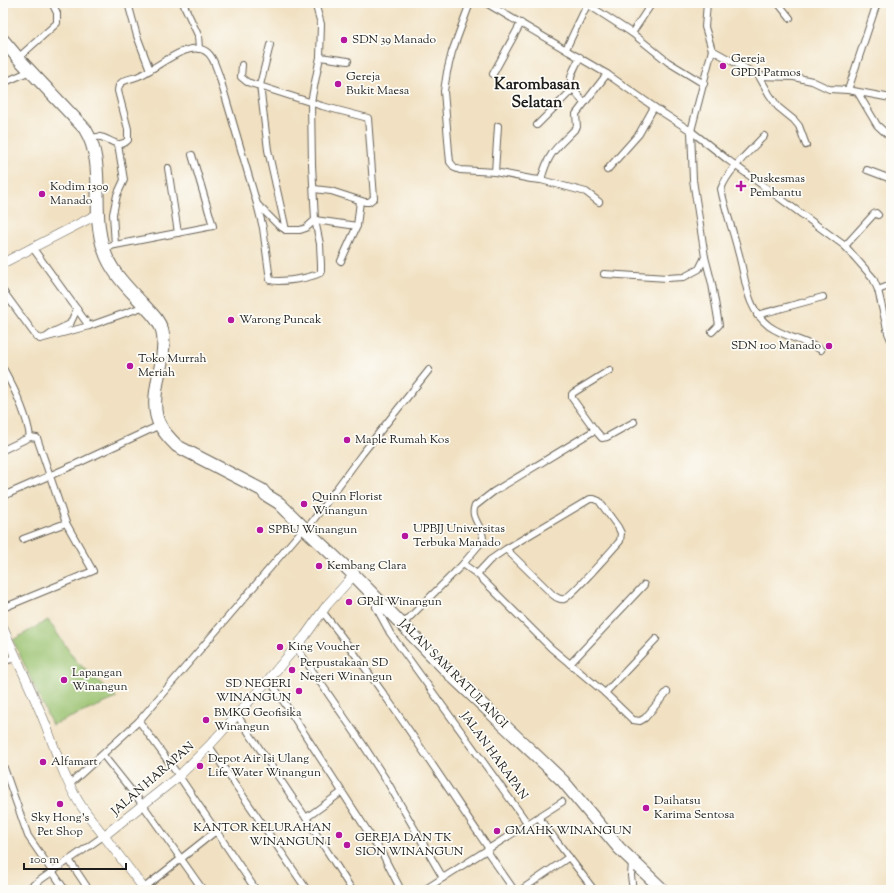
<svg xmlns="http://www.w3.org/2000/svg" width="894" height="893" viewBox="0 0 894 893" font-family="'Sorts Mill Goudy',serif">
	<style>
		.grass { fill: #98c16d; stroke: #5a6e44 }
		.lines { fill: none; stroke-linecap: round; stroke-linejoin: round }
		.street-casing { stroke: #676156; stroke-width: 8 }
		.secondary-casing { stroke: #676156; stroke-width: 10 }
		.highway-casing { stroke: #676156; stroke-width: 14 }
		.street { stroke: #fff; stroke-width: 6 }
		.secondary { stroke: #fff; stroke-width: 9 }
		.highway { stroke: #fff; stroke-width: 12 }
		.poi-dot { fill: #b5179e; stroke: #fdfcf7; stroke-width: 1.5 }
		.labels { text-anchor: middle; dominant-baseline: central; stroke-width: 3.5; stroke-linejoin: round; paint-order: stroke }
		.poi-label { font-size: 12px; fill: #1c1c1c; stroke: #fdfcf7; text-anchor: start }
		.street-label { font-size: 12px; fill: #1c1c1c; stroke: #fdfcf7 }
		.district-label { font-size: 16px; font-weight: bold; fill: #1c1c1c; stroke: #fdfcf7 }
	</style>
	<rect width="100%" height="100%" fill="#fdfcf7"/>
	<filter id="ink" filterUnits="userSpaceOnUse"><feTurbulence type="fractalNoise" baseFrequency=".025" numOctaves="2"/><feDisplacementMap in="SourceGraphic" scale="8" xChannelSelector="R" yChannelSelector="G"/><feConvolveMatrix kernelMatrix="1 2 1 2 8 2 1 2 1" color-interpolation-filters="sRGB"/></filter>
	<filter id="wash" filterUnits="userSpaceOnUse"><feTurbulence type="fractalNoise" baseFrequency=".012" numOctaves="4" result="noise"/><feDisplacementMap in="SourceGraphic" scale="16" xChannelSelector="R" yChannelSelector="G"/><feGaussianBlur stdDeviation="0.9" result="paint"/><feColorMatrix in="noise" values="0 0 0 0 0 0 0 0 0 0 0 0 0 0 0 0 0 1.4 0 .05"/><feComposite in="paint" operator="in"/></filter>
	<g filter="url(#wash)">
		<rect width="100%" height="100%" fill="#f1e1c2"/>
		<polygon class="grass" points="48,620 76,661 117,698 52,725 13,640"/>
	</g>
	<g filter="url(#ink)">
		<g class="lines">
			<g class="street-casing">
				<g id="street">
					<polyline points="128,3 137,36 150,70"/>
					<polyline points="183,3 198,35 199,49"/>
					<polyline points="470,3 452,52 447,72 444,91 449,152 450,162 455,168 460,170 495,172 531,179 541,180 586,192 599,202"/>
					<polyline points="486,3 607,74 654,107 691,131 728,160 845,246 873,278 878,290 888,333 891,340"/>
					<polyline points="778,3 790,18"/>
					<polyline points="587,4 632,33 668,62 704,84"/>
					<polyline points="632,33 652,3"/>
					<polyline points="270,45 260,85 268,150 286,230"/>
					<polyline points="566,49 588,3"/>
					<polyline points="712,50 759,76 794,77 812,81 829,89 848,90 891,98"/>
					<polyline points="320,57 348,61"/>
					<path d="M 580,57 C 567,82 567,81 584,103"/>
					<polyline points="18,58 57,23 57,13 52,3"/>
					<polyline points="242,65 241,77 247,82 322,106 368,118 374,198 369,202 365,202 331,191 314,189"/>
					<polyline points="493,74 521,23"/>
					<polyline points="759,76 769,94 778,107 794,120 799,126 806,145"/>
					<polyline points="3,83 30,71"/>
					<polyline points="848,90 877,3"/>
					<polyline points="858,93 877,125 891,138"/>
					<polyline points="537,125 573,89"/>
					<path d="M 764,136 C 750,151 728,170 721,189 C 725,210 733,230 738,251 C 746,277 745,308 769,326 C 784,337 805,340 821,350"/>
					<path d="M 91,139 C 106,130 116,153 128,140 L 128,129 L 118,91 C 118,78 132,80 141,75 C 157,68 191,37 208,53 C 214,58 216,68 219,75 L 257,204 L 278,225 L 286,230 L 300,230 L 306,228 L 315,220"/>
					<polyline points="168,168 178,233"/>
					<polyline points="607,170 639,134 654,107"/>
					<polyline points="867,170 891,179"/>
					<polyline points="495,172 498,126"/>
					<path d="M 541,180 C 549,150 557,148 577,127 L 576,114 L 607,74"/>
					<path d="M 257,204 L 263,228 L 270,280 C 281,283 310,278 320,273 L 321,271 L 321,265 L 320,244 L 315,220 L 312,165 L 311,102 L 320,57 L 321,24 L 315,3"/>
					<polyline points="315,220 357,226"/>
					<polyline points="115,245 113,214 117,195 124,180 118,144"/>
					<polyline points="845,246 874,214 876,213 878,215"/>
					<polyline points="32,247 89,326"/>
					<polyline points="103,249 115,245 213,226 192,155"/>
					<polyline points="705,257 712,284 719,325 712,332"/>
					<polyline points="341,261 357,226 360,201"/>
					<polyline points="604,274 667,278 684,277 699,269 705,257 693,180 691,131 712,50 705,27 707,3"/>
					<polyline points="878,290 891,285"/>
					<polyline points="3,291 36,336 40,339 89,326 145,306"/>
					<polyline points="757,315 823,297"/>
					<polyline points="48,336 55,331 70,324 77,309"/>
					<path d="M 4,370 C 15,390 27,414 30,437"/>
					<polyline points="610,370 573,393 572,394 572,398 595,430 602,438 607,437 634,422"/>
					<polyline points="3,450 30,437 37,438 66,523 23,539"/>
					<polyline points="3,496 74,465 160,425"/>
					<polyline points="306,530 362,454 429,370"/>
					<polyline points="463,564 477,574 551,648 605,693 633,720 640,721 645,718 667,692"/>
					<path d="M 477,574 L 490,560 L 506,549 L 553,595 C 556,597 559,600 564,599 C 572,596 612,550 620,541 L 621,533 L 618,527 L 599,501 L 594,499 L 590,499 L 506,549"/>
					<polyline points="378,599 376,603 376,607 390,633 528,824"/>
					<polyline points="3,608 93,571 66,523"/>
					<path d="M 322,611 C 382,687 435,769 489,849"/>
					<path d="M 403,624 L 463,564 L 483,540 C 484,528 469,517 475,506 L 493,492 L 595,430"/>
					<polyline points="296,647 362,743 388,783 443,878"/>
					<polyline points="3,661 17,658"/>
					<polyline points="570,664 644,585"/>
					<polyline points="269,679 383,855 401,890"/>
					<polyline points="605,693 656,639"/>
					<polyline points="237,715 306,818 352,890"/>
					<polyline points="139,721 179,776 256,890"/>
					<polyline points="209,746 307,890"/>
					<polyline points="103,755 143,805 203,890"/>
					<polyline points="3,765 28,836 65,890"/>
					<polyline points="70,784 139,721 304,528"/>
					<polyline points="306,818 342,792"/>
					<polyline points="539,818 594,890"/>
					<polyline points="487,851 514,890"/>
					<polyline points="69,860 89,890"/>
					<polyline points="632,862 631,876 633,890"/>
					<polyline points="144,888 216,831"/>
					<polyline points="26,890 105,835"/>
					<polyline points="424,890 562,802"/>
					<polyline points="521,890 569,857"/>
				</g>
			</g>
			<g class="secondary-casing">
				<g id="secondary">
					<polyline points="3,263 98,214"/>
					<path d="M 3,628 C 17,660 32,691 45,723 C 56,751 65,782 82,807 L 145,890"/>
					<polyline points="105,835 179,776 209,746 269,679 305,636 327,605 354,575"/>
				</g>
			</g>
			<g class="highway-casing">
				<path id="highway" d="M 3,40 L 18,58 L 85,129 C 107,165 90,210 104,250 C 111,272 127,287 142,303 C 150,312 158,318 162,330 C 165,339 163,350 162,360 C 158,379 150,408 160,425 C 164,433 171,440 177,446 L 262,490 L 266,495 L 279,503 L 304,528 L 354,575 L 453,677 L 563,781 L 619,848 L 663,890"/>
			</g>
			<use href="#street" class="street"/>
			<use href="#secondary" class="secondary"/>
			<use href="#highway" class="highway"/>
		</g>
	</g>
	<g class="poi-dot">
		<circle cx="344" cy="40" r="4"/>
		<circle cx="723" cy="66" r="4"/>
		<circle cx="338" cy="84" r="4"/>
		<path d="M739 180h4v4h4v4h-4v4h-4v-4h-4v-4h4z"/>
		<circle cx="42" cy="194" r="4"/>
		<circle cx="231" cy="320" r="4"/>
		<circle cx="829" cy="346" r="4"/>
		<circle cx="130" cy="366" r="4"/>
		<circle cx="347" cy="440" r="4"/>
		<circle cx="304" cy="504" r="4"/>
		<circle cx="260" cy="530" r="4"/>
		<circle cx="405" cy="536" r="4"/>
		<circle cx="319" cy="566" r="4"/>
		<circle cx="349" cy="602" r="4"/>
		<circle cx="280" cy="647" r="4"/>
		<circle cx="292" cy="670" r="4"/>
		<circle cx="64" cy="680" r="4"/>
		<circle cx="299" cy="691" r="4"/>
		<circle cx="206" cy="720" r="4"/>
		<circle cx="43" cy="762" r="4"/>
		<circle cx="200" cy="766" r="4"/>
		<circle cx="60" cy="804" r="4"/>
		<circle cx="646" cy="808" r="4"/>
		<circle cx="497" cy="831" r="4"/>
		<circle cx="339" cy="835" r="4"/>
		<circle cx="347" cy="845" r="4"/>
	</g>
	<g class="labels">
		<g class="poi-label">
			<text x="352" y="40">SDN 39 Manado</text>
			<text x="731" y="59">Gereja<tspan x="731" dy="14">GPDI Patmos</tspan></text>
			<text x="346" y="77">Gereja<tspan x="346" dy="14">Bukit Maesa</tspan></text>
			<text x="750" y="179">Puskesmas<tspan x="750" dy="14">Pembantu</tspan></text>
			<text x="50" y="187">Kodim 1309<tspan x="50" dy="14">Manado</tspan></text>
			<text x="239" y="320">Warong Puncak</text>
			<text x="821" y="346" text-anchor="end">SDN 100 Manado</text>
			<text x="138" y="359">Toko Murrah<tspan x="138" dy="14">Meriah</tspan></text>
			<text x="355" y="440">Maple Rumah Kos</text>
			<text x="312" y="497">Quinn Florist<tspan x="312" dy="14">Winangun</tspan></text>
			<text x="413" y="529">UPBJJ Universitas<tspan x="413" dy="14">Terbuka Manado</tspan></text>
			<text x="268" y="530">SPBU Winangun</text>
			<text x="327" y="566">Kembang Clara</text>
			<text x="357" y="602">GPdI Winangun</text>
			<text x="288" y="647">King Voucher</text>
			<text x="300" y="663">Perpustakaan SD<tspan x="300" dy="14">Negeri Winangun</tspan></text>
			<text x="72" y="673">Lapangan<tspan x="72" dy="14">Winangun</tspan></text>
			<text x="291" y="684" text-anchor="end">SD NEGERI<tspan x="291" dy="14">WINANGUN</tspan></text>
			<text x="214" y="713">BMKG Geofisika<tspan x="214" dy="14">Winangun</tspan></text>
			<text x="208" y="759">Depot Air Isi Ulang<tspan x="208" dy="14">Life Water Winangun</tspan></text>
			<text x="51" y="762">Alfamart</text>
			<text x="654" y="801">Daihatsu<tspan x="654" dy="14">Karima Sentosa</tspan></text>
			<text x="60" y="818" text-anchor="middle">Sky Hong's<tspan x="60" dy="14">Pet Shop</tspan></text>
			<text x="331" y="828" text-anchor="end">KANTOR KELURAHAN<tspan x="331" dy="14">WINANGUN I</tspan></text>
			<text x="505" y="831">GMAHK WINANGUN</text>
			<text x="355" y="838">GEREJA DAN TK<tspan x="355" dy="14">SION WINANGUN</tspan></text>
		</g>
		<g class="street-label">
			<text transform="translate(453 674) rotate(45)">JALAN SAM RATULANGI</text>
			<text transform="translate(494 756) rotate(54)">JALAN HARAPAN</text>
			<text transform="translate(153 779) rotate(-41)">JALAN HARAPAN</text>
		</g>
		<g class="district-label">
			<text x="537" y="85">Karombasan<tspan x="537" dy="18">Selatan</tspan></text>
		</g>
	</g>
	<rect width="894" height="893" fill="none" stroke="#fdfcf7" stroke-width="16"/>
	<path d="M24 863v6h102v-6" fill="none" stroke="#1c1c1c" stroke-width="2"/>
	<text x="30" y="863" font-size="12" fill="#1c1c1c" stroke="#fdfcf7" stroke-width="3" paint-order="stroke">100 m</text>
</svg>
